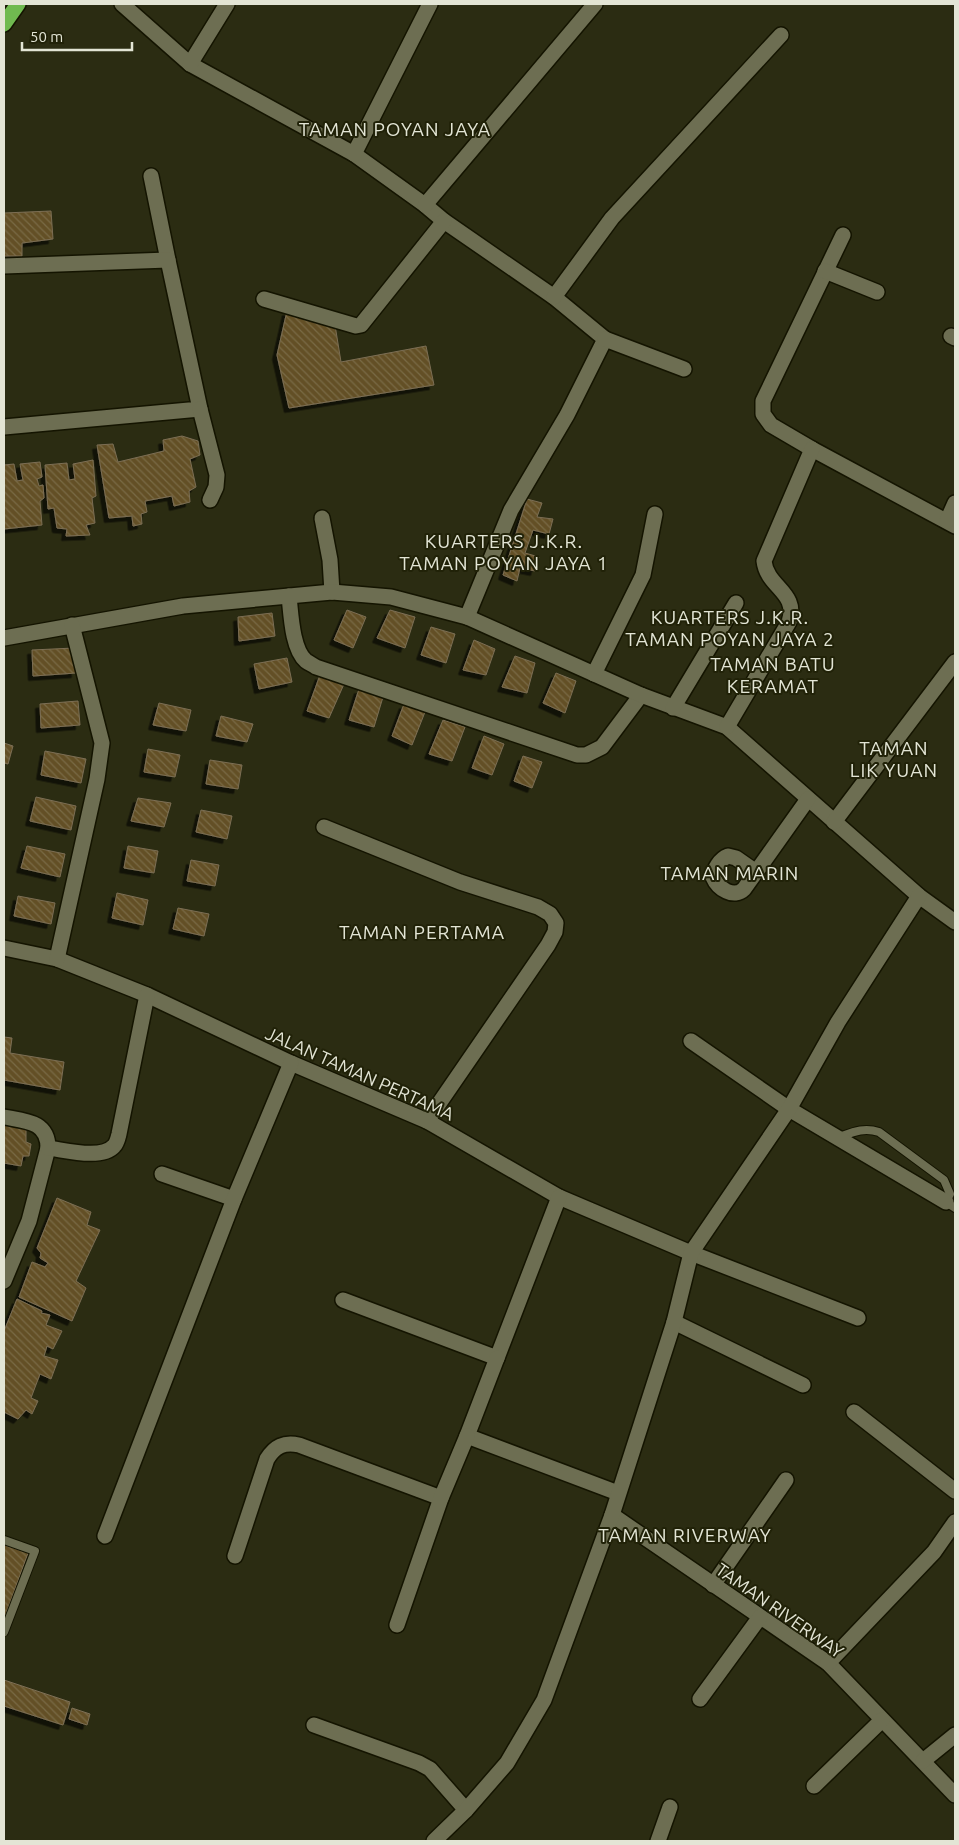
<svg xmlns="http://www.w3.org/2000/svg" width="959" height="1845" viewBox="0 0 959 1845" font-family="Ubuntu,sans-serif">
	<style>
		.building { fill: url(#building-back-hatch); stroke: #7c6e54; filter: url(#shadow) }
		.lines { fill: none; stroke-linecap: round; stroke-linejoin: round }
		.lane-casing { stroke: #141400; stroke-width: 10 }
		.street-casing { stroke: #141400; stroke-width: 18 }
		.highway-casing { stroke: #141400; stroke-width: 18 }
		.lane { stroke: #6d6e52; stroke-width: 8 }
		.street { stroke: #6d6e52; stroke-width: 15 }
		.highway { stroke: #70ba50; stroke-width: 15 }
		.labels { text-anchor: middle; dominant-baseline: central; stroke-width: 4; stroke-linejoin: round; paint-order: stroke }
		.street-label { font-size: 18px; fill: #e3e5d5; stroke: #212208 }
		.neighbourhood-label { font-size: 19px; letter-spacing: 1px; fill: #e3e5d5; stroke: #212208 }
	</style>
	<defs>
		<pattern id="building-back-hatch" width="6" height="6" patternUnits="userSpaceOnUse" patternTransform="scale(1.25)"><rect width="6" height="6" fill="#635026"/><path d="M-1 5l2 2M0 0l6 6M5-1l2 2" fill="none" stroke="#796945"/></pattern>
		<filter id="shadow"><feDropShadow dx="-4.5" dy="4.5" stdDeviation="0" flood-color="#0009"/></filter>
	</defs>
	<rect width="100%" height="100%" fill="#2b2c12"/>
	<g class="building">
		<polygon points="51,211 53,239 22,243 22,256 4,256 4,213"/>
		<polygon points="287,311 335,325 341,362 426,346 434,385 289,408 277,355"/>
		<polygon points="182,436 198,441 200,455 190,459 196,487 189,491 190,502 174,506 172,496 145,501 147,512 141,514 142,524 133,526 132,516 109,518 97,445 113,444 118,462 164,451 163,440"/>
		<polygon points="93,460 96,496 92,498 95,523 86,525 90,535 66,536 67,529 57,528 54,508 48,509 45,465 67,463 69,480 75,479 73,464"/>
		<polygon points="40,462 42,477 37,479 39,486 43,485 44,498 40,501 42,525 4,529 4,465 14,464 17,481 23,480 20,464"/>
		<polygon points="527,499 542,503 537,517 553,519 549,534 533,530 525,553 539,557 535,571 520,568 517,581 503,575"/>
		<polygon points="347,610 366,617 353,648 334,640"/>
		<polygon points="390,610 415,617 405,648 377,638"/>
		<polygon points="272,613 275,636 239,641 238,617"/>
		<polygon points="431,627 455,634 446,663 421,655"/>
		<polygon points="474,640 495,649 486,675 463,670"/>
		<polygon points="74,648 76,673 33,676 32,650"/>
		<polygon points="515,656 535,663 527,693 502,687"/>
		<polygon points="287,658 292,682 259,689 254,664"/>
		<polygon points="556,673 576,681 565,713 543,703"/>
		<polygon points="320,675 344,684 329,718 307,711"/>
		<polygon points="359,689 383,697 374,727 349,720"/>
		<polygon points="78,701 80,725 41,728 40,704"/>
		<polygon points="159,703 191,710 186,731 153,725"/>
		<polygon points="404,704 425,712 412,745 392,736"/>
		<polygon points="221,716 253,724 247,742 216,736"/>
		<polygon points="443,720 465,727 452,761 429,754"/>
		<polygon points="484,736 504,744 492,775 472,768"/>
		<polygon points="4,743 13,746 8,764 4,763"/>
		<polygon points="148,749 180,755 175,777 144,772"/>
		<polygon points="45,751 86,759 81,783 41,775"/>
		<polygon points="523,756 542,762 532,788 514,781"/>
		<polygon points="210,760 242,765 238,789 206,784"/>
		<polygon points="36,797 76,806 71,830 30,821"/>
		<polygon points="138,798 171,803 164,827 131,821"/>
		<polygon points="201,810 232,816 227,839 196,832"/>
		<polygon points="27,846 65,854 60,877 21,868"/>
		<polygon points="128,846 158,851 154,873 124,868"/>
		<polygon points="191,860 219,865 215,886 187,881"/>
		<polygon points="117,893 148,900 143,925 112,918"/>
		<polygon points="18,896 55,903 51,924 14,916"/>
		<polygon points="178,908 209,914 204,936 173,929"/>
		<polygon points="4,1037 12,1038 10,1053 64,1062 60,1090 4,1080"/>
		<polygon points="4,1122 26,1126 26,1142 31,1144 29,1156 23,1156 21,1166 4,1163"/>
		<polygon points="57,1198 91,1212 87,1225 100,1230 76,1281 86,1288 72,1321 19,1297 32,1262 45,1267 48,1263 40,1258 41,1253 37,1248"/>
		<polygon points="17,1299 42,1311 41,1313 50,1315 46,1325 62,1331 53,1349 47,1346 44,1356 58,1360 51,1379 40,1374 31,1398 38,1401 32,1414 26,1410 18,1419 4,1412 4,1331"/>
		<polygon points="4,1545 28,1553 4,1619"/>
		<polygon points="4,1680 70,1702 63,1725 4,1706"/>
		<polygon points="72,1708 90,1714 87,1725 69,1719"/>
	</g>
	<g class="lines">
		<g class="lane-casing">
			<g id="lane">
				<path d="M 839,1137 C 853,1132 864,1127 879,1132 L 944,1180 L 950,1194 L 946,1202 L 955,1208"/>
				<polyline points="4,1540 35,1551 4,1632"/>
			</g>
		</g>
		<g class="street-casing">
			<g id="street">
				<polyline points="122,4 190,64 354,154 425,205 444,221 554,297 605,339 567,415 511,510 467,617"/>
				<polyline points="190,64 227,4"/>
				<polyline points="354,154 430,4"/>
				<polyline points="151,176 168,260"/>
				<polyline points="425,205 595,4"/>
				<polyline points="843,235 763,401 763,414 771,425 812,449 955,526"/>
				<polyline points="4,266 168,260 200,409 4,427"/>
				<polyline points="825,271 877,292"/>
				<polyline points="554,297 612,218 781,35"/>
				<polyline points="264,299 356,326 361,325 444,221"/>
				<polyline points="951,336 955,338"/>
				<polyline points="605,339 684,369"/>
				<polyline points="200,409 217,475 216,487 210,500"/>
				<polyline points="322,518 330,560 332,592"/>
				<polyline points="947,521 955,503"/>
				<path d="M 289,596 C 291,614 292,649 306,661 C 309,663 313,665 316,667 L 577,755 L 586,755 L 602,747 L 641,695"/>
				<polyline points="4,638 183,606 332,592 391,597 467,617 641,695 727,727 919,896 955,922"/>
				<polyline points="594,674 643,575 655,514"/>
				<polyline points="673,708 736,603"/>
				<path d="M 727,727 L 789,622 C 799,592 767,588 764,561 L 812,449"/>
				<polyline points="834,822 955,662"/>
				<polyline points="324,827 460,882 538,907 550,914 556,923 555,932 548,945 427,1121"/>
				<path d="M 756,872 L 736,858 L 728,856 C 720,859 714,869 713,877 C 718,889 734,899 744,889 L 808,799"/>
				<polyline points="4,948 57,959 147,995 291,1063 427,1121 559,1197 691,1253 858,1318"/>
				<polyline points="57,959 97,779 102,743 72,625"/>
				<polyline points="691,1041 789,1109 946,1202"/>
				<path d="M 4,1117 C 25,1121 48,1121 48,1148 L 29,1221 L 4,1281"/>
				<path d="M 48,1148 C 65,1150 102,1160 114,1146 C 117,1143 118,1138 119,1134 L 147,995"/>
				<polyline points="162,1174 234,1199"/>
				<polyline points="343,1300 497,1358 559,1197"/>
				<polyline points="674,1322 803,1385"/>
				<polyline points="497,1358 467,1436 618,1493"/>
				<polyline points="854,1412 955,1491"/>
				<polyline points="612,1515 828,1663 955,1795"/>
				<polyline points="105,1536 234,1199 291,1063"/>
				<path d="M 235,1556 L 267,1459 C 275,1446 284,1442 299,1445 L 441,1498"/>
				<polyline points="713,1585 786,1480"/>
				<polyline points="397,1625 441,1498 467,1436"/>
				<polyline points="828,1663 934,1552 955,1522"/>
				<polyline points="700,1699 760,1617"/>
				<polyline points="314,1725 419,1763 430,1769 466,1810"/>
				<polyline points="923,1761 955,1735"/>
				<polyline points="814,1786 882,1720"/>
				<polyline points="434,1841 466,1810 507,1763 544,1700 612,1515 674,1322 691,1253 789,1109 838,1022 919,896"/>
				<polyline points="658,1841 670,1807"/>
			</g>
		</g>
		<g class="highway-casing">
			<polyline id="highway" points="4,24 18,4"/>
		</g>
		<use href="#lane" class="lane"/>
		<use href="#street" class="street"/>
		<use href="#highway" class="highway"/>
	</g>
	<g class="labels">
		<g class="street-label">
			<text transform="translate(360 1073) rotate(24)">JALAN TAMAN PERTAMA</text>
			<text transform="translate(780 1610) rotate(35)">TAMAN RIVERWAY</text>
		</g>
		<g class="neighbourhood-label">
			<text x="395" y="129">TAMAN POYAN JAYA</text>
			<text x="504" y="541">KUARTERS J.K.R.<tspan x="504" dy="22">TAMAN POYAN JAYA 1</tspan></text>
			<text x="730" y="617">KUARTERS J.K.R.<tspan x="730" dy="22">TAMAN POYAN JAYA 2</tspan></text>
			<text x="773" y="664">TAMAN BATU<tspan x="773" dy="22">KERAMAT</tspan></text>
			<text x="894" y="748">TAMAN<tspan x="894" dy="22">LIK YUAN</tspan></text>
			<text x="730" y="873">TAMAN MARIN</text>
			<text x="422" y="932">TAMAN PERTAMA</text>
			<text x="685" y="1535">TAMAN RIVERWAY</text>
		</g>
	</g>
	<rect width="959" height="1845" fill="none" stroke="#e3e5d5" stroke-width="10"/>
	<path d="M22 42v8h110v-8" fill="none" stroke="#e3e5d5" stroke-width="2.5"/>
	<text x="30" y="42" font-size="15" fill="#e3e5d5" stroke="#212208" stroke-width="4" paint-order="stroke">50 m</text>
</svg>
